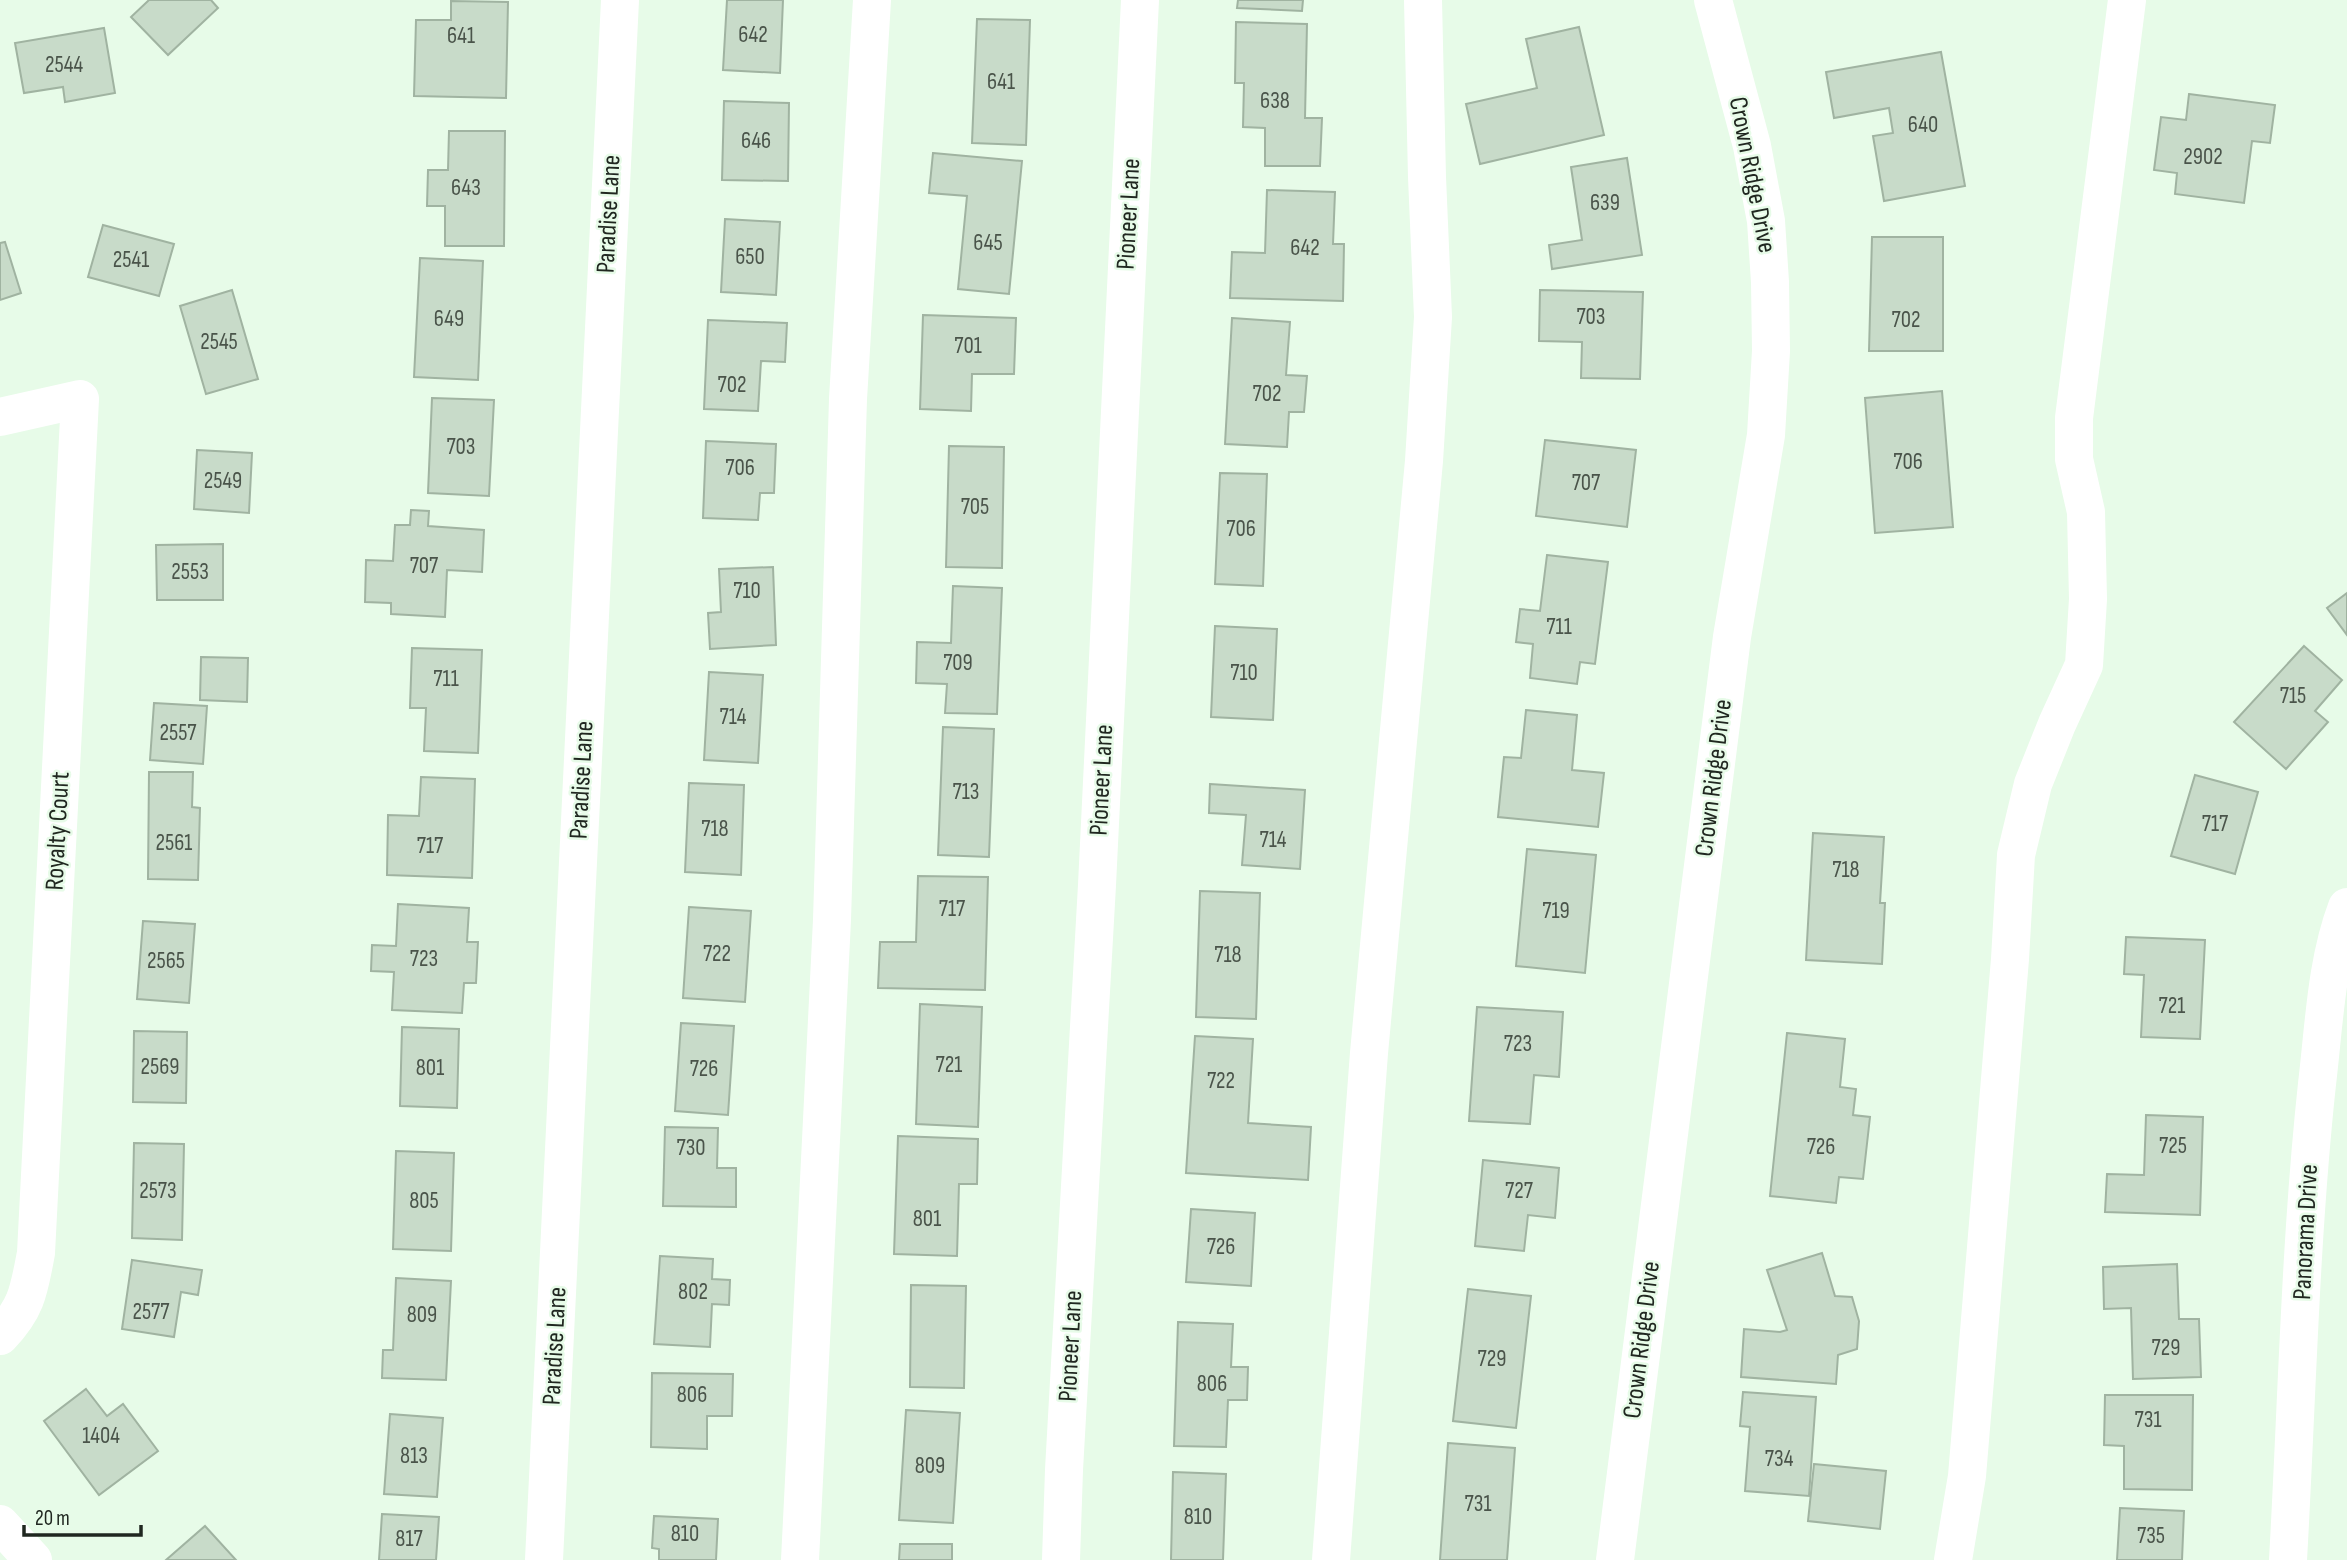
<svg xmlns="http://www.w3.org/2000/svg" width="2347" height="1560" viewBox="0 0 2347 1560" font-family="'Sofia Sans Condensed',sans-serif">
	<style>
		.building { fill: #c8dbc9; stroke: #a0b3a1; stroke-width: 2 }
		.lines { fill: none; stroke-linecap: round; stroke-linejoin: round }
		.minor { stroke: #fff; stroke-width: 38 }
		.labels { text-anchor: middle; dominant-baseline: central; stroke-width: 5; stroke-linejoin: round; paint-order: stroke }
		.number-label { font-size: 23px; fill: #4a544a }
		.street-label { font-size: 26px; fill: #202720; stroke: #e7fbe8 }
	</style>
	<rect width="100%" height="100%" fill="#e7fbe8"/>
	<g class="building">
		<polygon points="149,0 211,0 218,8 168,55 131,17"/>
		<polygon points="727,0 783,0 780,73 723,70"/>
		<polygon points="1238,0 1303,0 1302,11 1237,8"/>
		<polygon points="451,1 508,2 506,98 414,96 416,20 451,20"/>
		<polygon points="977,19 1030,20 1026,145 972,143"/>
		<polygon points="1236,22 1307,24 1305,118 1322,118 1320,166 1265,166 1265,128 1243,127 1244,83 1235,83"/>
		<polygon points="1579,27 1604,135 1480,164 1466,104 1537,88 1526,39"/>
		<polygon points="104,28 115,93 65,102 63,87 24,93 15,43"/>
		<polygon points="1941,52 1965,186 1884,201 1873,136 1893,133 1889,108 1834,118 1826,72"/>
		<polygon points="2189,94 2275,105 2270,143 2252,141 2244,203 2175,194 2177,173 2154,170 2161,117 2186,120"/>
		<polygon points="724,101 789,103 788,181 722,180"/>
		<polygon points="449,131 505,131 504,246 445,246 445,206 427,206 428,170 448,170"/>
		<polygon points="933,153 1022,161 1009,294 958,289 967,196 929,193"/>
		<polygon points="1627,158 1642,255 1552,269 1549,245 1582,240 1571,167"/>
		<polygon points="1267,190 1335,192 1333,244 1344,244 1343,301 1230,298 1232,252 1265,253"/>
		<polygon points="725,219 780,222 776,295 721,292"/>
		<polygon points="103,225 174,244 159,296 88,277"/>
		<polygon points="1872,237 1943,237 1943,351 1869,351"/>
		<polygon points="5,242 21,293 0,300 0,243"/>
		<polygon points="420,258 483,261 478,380 414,377"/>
		<polygon points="232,290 258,379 206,394 180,306"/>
		<polygon points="1540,290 1643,292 1640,379 1581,378 1582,342 1539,341"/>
		<polygon points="923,315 1016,318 1014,374 972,374 971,411 920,409"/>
		<polygon points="1232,318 1290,322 1286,375 1307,376 1304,412 1289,412 1287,447 1225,444"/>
		<polygon points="708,320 787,323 785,362 761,361 758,411 704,409"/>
		<polygon points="1942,391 1953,527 1875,533 1865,398"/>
		<polygon points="432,398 494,400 489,496 428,493"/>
		<polygon points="1545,440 1636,450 1627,527 1536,516"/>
		<polygon points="706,441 776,444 774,493 760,493 758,520 703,518"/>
		<polygon points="949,446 1004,447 1002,568 946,567"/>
		<polygon points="197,450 252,453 249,513 194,509"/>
		<polygon points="1220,473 1267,474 1263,586 1215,584"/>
		<polygon points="411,510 429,511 428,526 484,530 482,572 447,570 445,617 391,614 391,603 365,602 366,560 393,561 395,525 410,525"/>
		<polygon points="223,544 223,600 157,600 156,545"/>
		<polygon points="1547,555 1608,562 1595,664 1580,662 1577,684 1530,678 1533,644 1516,642 1520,609 1540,611"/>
		<polygon points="773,567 776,645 710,649 708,613 721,612 719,569"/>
		<polygon points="953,586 1002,588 997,714 945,713 947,684 916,683 917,642 951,643"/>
		<polygon points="2347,593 2347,635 2327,608"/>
		<polygon points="1215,626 1277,629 1273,720 1211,717"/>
		<polygon points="2304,646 2342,680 2315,711 2328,722 2286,769 2234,722"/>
		<polygon points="412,648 482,650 478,753 424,751 426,708 410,708"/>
		<polygon points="201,657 248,658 247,702 200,700"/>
		<polygon points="709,672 763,675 758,763 704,760"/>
		<polygon points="154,703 207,706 203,764 150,760"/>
		<polygon points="1526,710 1577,715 1572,770 1604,773 1598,827 1498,817 1504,757 1521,758"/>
		<polygon points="943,727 994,729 989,857 938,855"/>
		<polygon points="149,772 193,772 192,807 200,808 198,880 148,879"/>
		<polygon points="2195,775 2258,792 2235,874 2171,856"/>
		<polygon points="421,777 475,779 472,878 387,875 388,815 419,816"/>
		<polygon points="689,783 744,785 741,875 685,872"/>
		<polygon points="1210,784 1305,790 1300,869 1242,865 1246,815 1209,813"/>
		<polygon points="1813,833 1884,837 1880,903 1885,903 1882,964 1806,960"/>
		<polygon points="1527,849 1596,855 1585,973 1516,966"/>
		<polygon points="918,876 988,877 985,990 878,988 880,942 916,942"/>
		<polygon points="1200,891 1260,893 1256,1019 1196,1017"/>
		<polygon points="398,904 469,908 467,942 478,942 476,983 464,983 462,1013 392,1010 394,972 371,971 372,945 396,946"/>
		<polygon points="689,907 751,911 745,1002 683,998"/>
		<polygon points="143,921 195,924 189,1003 137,999"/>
		<polygon points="2126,937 2205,940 2200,1039 2141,1037 2144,975 2124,974"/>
		<polygon points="920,1004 982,1007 978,1127 916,1124"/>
		<polygon points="1477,1007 1563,1012 1559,1077 1534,1075 1530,1124 1469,1121"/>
		<polygon points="681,1023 734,1026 728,1115 675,1111"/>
		<polygon points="402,1027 459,1029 457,1108 400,1106"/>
		<polygon points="134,1031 187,1032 186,1103 133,1102"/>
		<polygon points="1787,1033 1845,1039 1840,1087 1856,1089 1853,1115 1870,1117 1863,1179 1839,1177 1836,1203 1770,1196"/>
		<polygon points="1195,1036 1253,1039 1248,1123 1311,1127 1308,1180 1186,1173"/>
		<polygon points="2146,1115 2203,1117 2200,1215 2105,1212 2107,1174 2144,1175"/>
		<polygon points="665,1127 718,1128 717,1168 736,1168 736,1207 663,1206"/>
		<polygon points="898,1136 978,1139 977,1184 959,1184 957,1256 894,1254"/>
		<polygon points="134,1143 184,1144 182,1240 132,1238"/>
		<polygon points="396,1151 454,1153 451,1251 393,1249"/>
		<polygon points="1483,1160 1559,1168 1555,1218 1528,1215 1524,1251 1475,1246"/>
		<polygon points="1191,1209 1255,1213 1251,1286 1186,1282"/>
		<polygon points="1822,1253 1835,1296 1852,1297 1859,1321 1857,1349 1838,1355 1836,1384 1741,1377 1744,1329 1780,1332 1787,1330 1767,1270"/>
		<polygon points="660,1256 713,1259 712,1279 730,1280 729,1305 712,1304 710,1347 654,1344"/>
		<polygon points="132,1260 202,1270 198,1295 181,1292 174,1337 122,1329"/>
		<polygon points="2177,1264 2179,1319 2199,1319 2201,1377 2133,1379 2131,1308 2104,1309 2103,1267"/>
		<polygon points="396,1278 451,1281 446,1380 382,1378 383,1350 393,1350"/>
		<polygon points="911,1285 966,1286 964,1388 910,1387"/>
		<polygon points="1468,1289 1531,1296 1516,1428 1453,1421"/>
		<polygon points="1178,1322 1233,1324 1231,1367 1248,1367 1247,1400 1228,1400 1226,1447 1174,1446"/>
		<polygon points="652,1373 733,1374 732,1416 707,1416 707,1449 651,1447"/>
		<polygon points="86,1389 107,1416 123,1404 158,1451 99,1495 44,1421"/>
		<polygon points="1743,1392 1816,1397 1809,1496 1745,1491 1750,1427 1740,1426"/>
		<polygon points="2105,1395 2193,1395 2192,1490 2124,1489 2124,1446 2104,1445"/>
		<polygon points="906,1410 960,1413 953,1523 899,1520"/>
		<polygon points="390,1414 443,1418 437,1497 384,1494"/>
		<polygon points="1448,1443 1515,1448 1507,1560 1440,1560"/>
		<polygon points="1814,1464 1886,1471 1880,1529 1808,1521"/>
		<polygon points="1173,1472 1226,1474 1223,1560 1171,1560"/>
		<polygon points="2120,1508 2184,1511 2182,1560 2117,1560"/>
		<polygon points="382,1514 439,1517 436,1560 379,1560"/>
		<polygon points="654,1516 718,1519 716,1560 659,1560 659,1549 652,1548"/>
		<polygon points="205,1526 236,1560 166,1560"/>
		<polygon points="900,1544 952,1544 952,1560 899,1560"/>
	</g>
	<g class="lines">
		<g class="minor">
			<path d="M 0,417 L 80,399 L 36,1253 C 29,1290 27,1308 0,1336"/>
			<polyline points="0,1524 33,1560"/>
			<polyline points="544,1560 620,0"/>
			<polyline points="800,1560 832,920 848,399 872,0"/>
			<polyline points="1061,1560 1064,1470 1097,885 1140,0"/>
			<polyline points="1331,1560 1369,1053 1424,461 1433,317 1427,177 1423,0"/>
			<polyline points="1615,1560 1732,637 1766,435 1771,351 1770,282 1766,221 1752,146 1713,0"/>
			<polyline points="1953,1560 1967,1476 2010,959 2016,855 2033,784 2057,724 2084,665 2088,599 2086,512 2074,459 2074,418 2127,0"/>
			<path d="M 2288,1560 C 2297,1401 2300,1242 2317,1084 C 2324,1026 2326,962 2347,907"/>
		</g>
	</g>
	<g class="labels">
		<g class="number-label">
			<text x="753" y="35">642</text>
			<text x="461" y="36">641</text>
			<text x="64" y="65">2544</text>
			<text x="1001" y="82">641</text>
			<text x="1275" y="101">638</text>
			<text x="1923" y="125">640</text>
			<text x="756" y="141">646</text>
			<text x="2203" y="157">2902</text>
			<text x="466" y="188">643</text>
			<text x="1605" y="203">639</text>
			<text x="988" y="243">645</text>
			<text x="1305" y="248">642</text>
			<text x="750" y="257">650</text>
			<text x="131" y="260">2541</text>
			<text x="1591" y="317">703</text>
			<text x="449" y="319">649</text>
			<text x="1906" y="320">702</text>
			<text x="219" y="342">2545</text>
			<text x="968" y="346">701</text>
			<text x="732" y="385">702</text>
			<text x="1267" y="394">702</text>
			<text x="461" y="447">703</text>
			<text x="1908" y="462">706</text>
			<text x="740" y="468">706</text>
			<text x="223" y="481">2549</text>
			<text x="1586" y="483">707</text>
			<text x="975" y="507">705</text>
			<text x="1241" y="529">706</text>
			<text x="424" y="566">707</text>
			<text x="190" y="572">2553</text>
			<text x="747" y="591">710</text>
			<text x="1559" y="627">711</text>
			<text x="958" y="663">709</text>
			<text x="1244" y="673">710</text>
			<text x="446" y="679">711</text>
			<text x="2293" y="696">715</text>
			<text x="733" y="717">714</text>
			<text x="178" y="733">2557</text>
			<text x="966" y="792">713</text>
			<text x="2215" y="824">717</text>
			<text x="715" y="829">718</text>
			<text x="1273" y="840">714</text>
			<text x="174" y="843">2561</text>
			<text x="430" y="846">717</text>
			<text x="1846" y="870">718</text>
			<text x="952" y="909">717</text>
			<text x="1556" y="911">719</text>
			<text x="717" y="954">722</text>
			<text x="1228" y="955">718</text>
			<text x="424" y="959">723</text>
			<text x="166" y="961">2565</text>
			<text x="2172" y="1006">721</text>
			<text x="1518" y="1044">723</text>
			<text x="949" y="1065">721</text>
			<text x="160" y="1067">2569</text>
			<text x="430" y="1068">801</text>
			<text x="704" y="1069">726</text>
			<text x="1221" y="1081">722</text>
			<text x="2173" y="1146">725</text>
			<text x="1821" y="1147">726</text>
			<text x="691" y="1148">730</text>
			<text x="158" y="1191">2573</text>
			<text x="1519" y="1191">727</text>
			<text x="424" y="1201">805</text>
			<text x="927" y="1219">801</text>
			<text x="1221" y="1247">726</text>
			<text x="693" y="1292">802</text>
			<text x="151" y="1312">2577</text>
			<text x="422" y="1315">809</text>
			<text x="2166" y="1348">729</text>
			<text x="1492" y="1359">729</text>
			<text x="1212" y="1384">806</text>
			<text x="692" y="1395">806</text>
			<text x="2148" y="1420">731</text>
			<text x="101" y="1436">1404</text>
			<text x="414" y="1456">813</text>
			<text x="1779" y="1459">734</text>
			<text x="930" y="1466">809</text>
			<text x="1478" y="1504">731</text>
			<text x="1198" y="1517">810</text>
			<text x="685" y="1534">810</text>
			<text x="2151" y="1536">735</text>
			<text x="409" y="1539">817</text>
		</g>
		<g class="street-label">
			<text transform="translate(1752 175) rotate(79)">Crown Ridge Drive</text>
			<text transform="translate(609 214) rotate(-87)">Paradise Lane</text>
			<text transform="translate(1129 214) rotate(-87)">Pioneer Lane</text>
			<text transform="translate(1714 778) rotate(-83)">Crown Ridge Drive</text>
			<text transform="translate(582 780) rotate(-87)">Paradise Lane</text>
			<text transform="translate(1102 780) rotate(-87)">Pioneer Lane</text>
			<text transform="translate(58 831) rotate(-87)">Royalty Court</text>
			<text transform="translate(2306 1232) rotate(-87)">Panorama Drive</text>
			<text transform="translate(1642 1340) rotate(-83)">Crown Ridge Drive</text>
			<text transform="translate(555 1346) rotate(-87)">Paradise Lane</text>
			<text transform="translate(1071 1346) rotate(-87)">Pioneer Lane</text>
		</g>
	</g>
	<path d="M24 1525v10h117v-10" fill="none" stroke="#202720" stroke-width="3.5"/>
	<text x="35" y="1525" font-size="21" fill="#202720" stroke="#e7fbe8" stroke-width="5" paint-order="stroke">20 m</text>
</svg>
